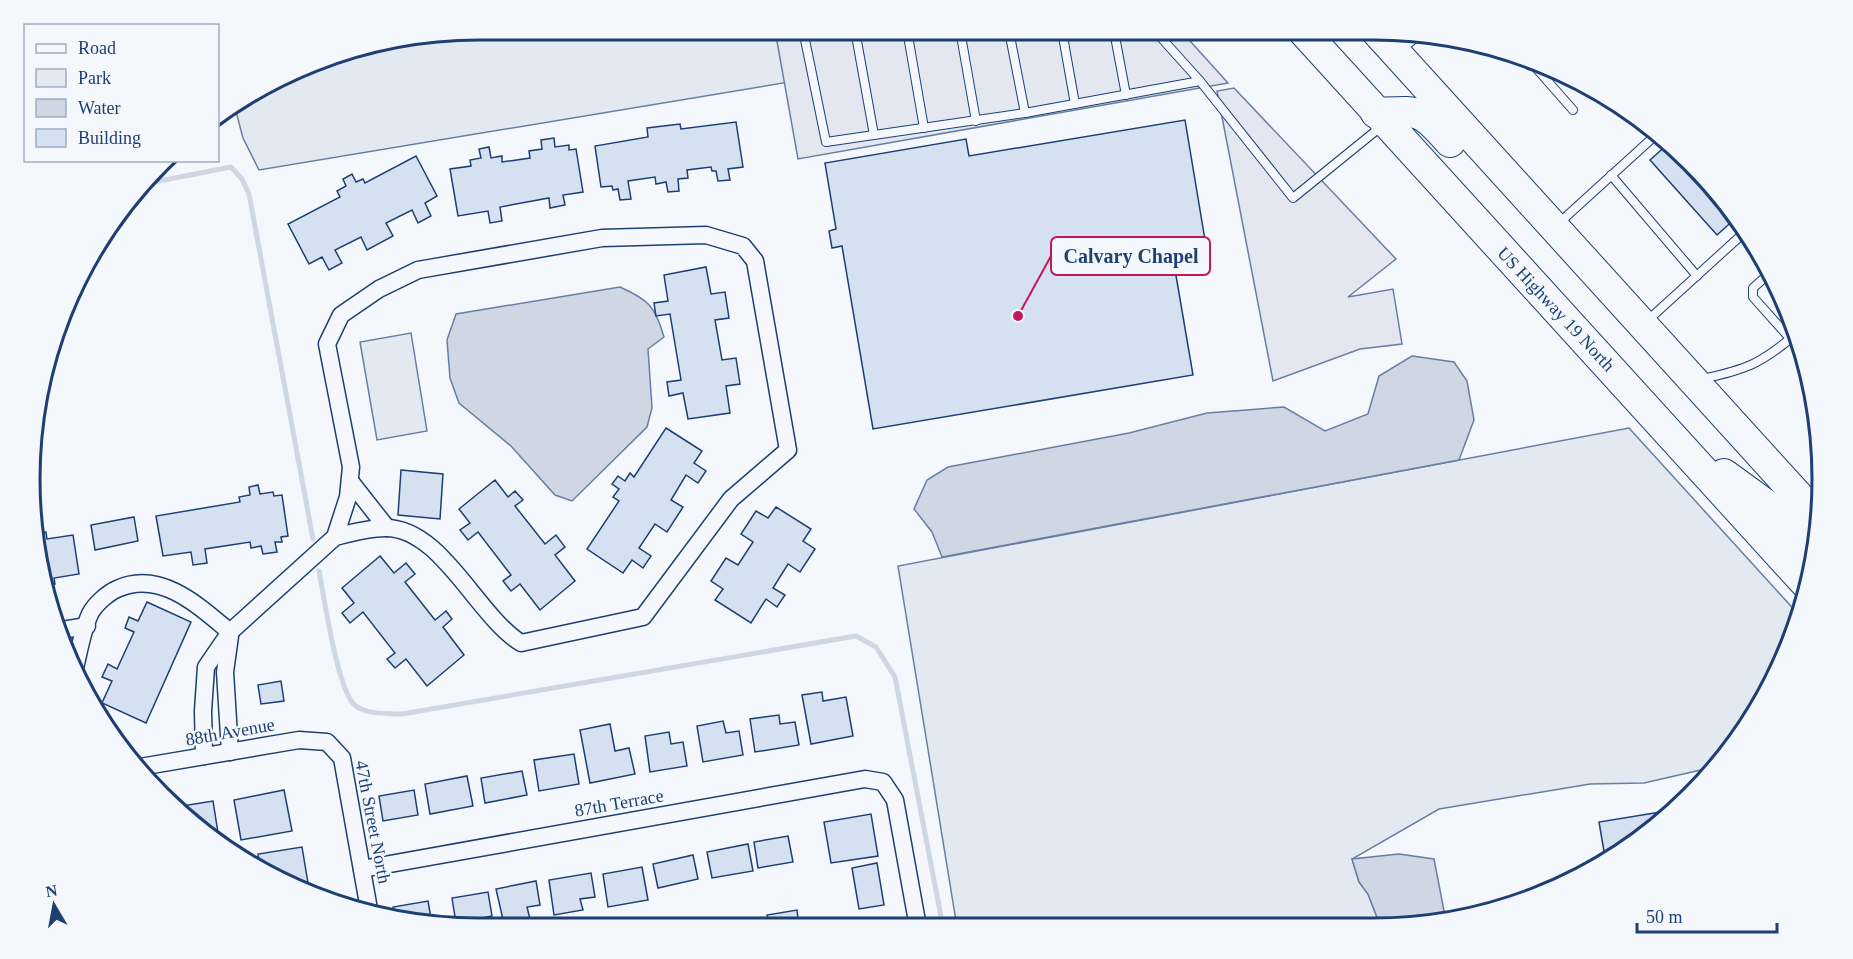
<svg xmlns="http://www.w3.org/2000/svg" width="1853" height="959" viewBox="0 0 1853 959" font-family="Georgia,serif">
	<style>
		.green { fill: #e3e9f0; stroke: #687fa3; stroke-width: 1.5 }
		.parking { fill: #e3e8f0; stroke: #687fa3; stroke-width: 1.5 }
		.water { fill: #cfd7e4; stroke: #687fa3; stroke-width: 1.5 }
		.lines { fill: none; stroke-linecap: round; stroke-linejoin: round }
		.stream { stroke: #cfd7e4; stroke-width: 5 }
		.building { fill: #d5e0f0; stroke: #1d3f73; stroke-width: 1.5 }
		.lane-casing { stroke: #1d3f73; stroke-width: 10 }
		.street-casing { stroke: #1d3f73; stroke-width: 19 }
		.highway-casing { stroke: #1d3f73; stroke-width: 32 }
		.lane { stroke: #f4f7fb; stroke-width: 8 }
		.street { stroke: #f4f7fb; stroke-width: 16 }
		.highway { stroke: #f4f7fb; stroke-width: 30 }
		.labels { text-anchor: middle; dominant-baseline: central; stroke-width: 4.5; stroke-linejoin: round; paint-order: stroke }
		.street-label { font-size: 18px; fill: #1d3f73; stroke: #f4f7fb }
		.rim { fill: none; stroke: #1d3f73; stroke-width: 3 }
		.leader { fill: none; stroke: #c2185b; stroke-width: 2 }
		.callout-dot { fill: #c2185b; stroke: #f4f7fb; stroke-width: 2 }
		.callout { fill: #f4f7fb; stroke: #c2185b; stroke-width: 2 }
		.callout-label { font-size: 20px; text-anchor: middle; font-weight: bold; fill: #1d3f73 }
	</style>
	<rect width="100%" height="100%" fill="#f4f7fb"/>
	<g class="green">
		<polygon points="480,30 791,30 801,80 259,170 243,138 235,108 335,54"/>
		<polygon points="411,333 427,431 377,440 360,342"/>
		<polygon points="1629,428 1800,616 1776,679 1718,766 1644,783 1590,784 1439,809 1352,859 1359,882 1368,894 1380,925 957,927 898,566"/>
	</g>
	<g class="parking">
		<polygon points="775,30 1181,31 1228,83 798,159"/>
		<polygon points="1234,88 1396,259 1348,297 1393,289 1402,344 1360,349 1273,381 1217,91"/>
	</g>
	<g class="water">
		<path d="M 620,287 C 649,300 655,306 664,337 L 648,349 L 652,408 L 647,427 L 572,501 L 555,495 L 511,446 L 459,403 L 450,378 L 447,340 L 456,314 Z"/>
		<polygon points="1412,356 1454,362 1467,381 1474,420 1459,460 942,557 932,532 914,509 927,480 948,467 1129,433 1207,413 1284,407 1325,431 1368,414 1379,376"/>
		<polygon points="1399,854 1434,859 1446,921 1433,925 1380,925 1368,894 1359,882 1352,859"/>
	</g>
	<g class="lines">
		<g class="stream">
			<polyline points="149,183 231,167 242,179 249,194 313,539"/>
			<path d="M 319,571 C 324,596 338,695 356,706 C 368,715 387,713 402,714 L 856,636 L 876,647 L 895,677 L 943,927"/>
		</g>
	</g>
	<g class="building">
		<polygon points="1185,120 1207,252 1173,258 1193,375 873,429 842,246 832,248 829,231 836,229 825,163 966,139 969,156"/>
		<polygon points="736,122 743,167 728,169 730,180 718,181 716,171 712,171 711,167 687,170 688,178 678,179 679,191 668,192 666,182 656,184 655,177 628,181 631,199 620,200 618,189 613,190 612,186 601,187 595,146 648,137 647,128 680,124 681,129"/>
		<polygon points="554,138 555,147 569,145 569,150 576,149 583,192 563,195 565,205 550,208 549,198 500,207 502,221 490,223 488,211 458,216 450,169 471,166 470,160 481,158 479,149 489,147 491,158 502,156 502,162 530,158 529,151 542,149 541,140"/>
		<polygon points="1669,143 1712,183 1736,218 1717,235 1650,160"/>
		<polygon points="416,156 437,196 425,203 431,216 418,223 412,210 386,223 393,236 367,250 361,237 335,250 342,263 329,270 322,257 309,264 288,224 340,197 337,191 346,186 343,179 352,174 356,182 363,179 365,183"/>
		<polygon points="706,267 711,294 725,292 729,318 715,320 722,360 736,358 740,384 726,386 730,413 688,419 683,393 669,396 667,382 681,380 670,314 656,316 654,303 668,301 664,275"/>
		<polygon points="666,428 702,451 694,463 706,471 698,483 686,475 671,500 683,507 667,532 655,524 639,548 651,556 643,568 632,560 623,573 587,549 619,501 613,497 619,489 612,484 618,476 625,481 630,473 634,477"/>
		<polygon points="401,470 443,474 440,519 398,515"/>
		<polygon points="495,480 508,497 515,491 523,500 515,506 545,544 556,535 565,547 555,555 575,581 540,610 520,584 511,591 503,581 511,575 478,532 468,540 460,530 470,523 459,509"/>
		<polygon points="258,485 260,494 273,492 274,496 282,495 288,536 281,537 282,542 275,542 277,552 263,554 261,546 251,548 250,542 205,549 207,563 193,565 191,552 163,556 156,516 240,502 239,497 250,495 249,487"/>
		<polygon points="776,507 811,529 803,541 815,549 800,572 788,564 773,588 785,595 777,607 766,599 751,623 715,600 723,589 711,581 726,558 738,565 753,542 741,534 756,511 768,518"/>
		<polygon points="134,517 138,541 95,550 91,525"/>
		<polygon points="35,525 36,533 46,532 47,539 73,535 79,574 54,578 55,584 48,585 34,538"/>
		<polygon points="380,556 394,573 406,563 415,574 405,582 435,620 446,611 452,619 443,627 464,655 427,686 406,659 395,668 387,659 395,653 363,612 350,623 342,613 354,603 342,588"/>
		<polygon points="147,602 191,622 146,723 102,703 112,681 102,677 108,664 117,669 134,632 125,628 129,617 138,621"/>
		<polygon points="281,681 284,701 261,704 258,685"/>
		<polygon points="822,692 823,701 846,697 853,736 811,744 802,695"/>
		<polygon points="779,715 780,724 795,722 799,745 755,752 750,719"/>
		<polygon points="723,721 726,733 739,731 743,755 703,762 697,726"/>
		<polygon points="610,724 615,751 629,748 635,774 590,783 580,730"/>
		<polygon points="669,732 671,744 683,742 687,766 650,772 645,736"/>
		<polygon points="574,754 579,784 539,791 534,760"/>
		<polygon points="522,771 527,795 485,803 481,778"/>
		<polygon points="467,776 473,806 430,814 425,784"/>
		<polygon points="284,790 292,831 241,840 234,800"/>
		<polygon points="414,790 418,815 383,821 379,796"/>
		<polygon points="213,801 219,839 176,807"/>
		<polygon points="1673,810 1624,853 1606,863 1599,822"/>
		<polygon points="871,814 878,856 831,863 824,822"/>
		<polygon points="788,836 793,862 758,868 754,842"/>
		<polygon points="748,844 753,871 712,878 707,852"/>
		<polygon points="302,847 309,889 301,890 280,882 260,868 258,854"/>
		<polygon points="693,855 698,879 658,888 653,864"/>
		<polygon points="877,863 884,905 859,909 852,868"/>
		<polygon points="642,867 648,900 608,907 603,874"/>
		<polygon points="591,873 595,897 580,899 583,910 554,915 549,880"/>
		<polygon points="536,881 540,905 527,907 530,919 504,924 496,889"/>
		<polygon points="488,892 492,916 456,923 452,898"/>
		<polygon points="428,901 432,924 395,919 393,907"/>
		<polygon points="797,910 799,927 769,927 767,915"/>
		<polygon points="888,920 889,927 850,927"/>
	</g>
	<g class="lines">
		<g class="lane-casing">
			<g id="lane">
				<polyline points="803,30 826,142 1025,113 1200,81 1293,198 1383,125"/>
				<polyline points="855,30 874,135"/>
				<polyline points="907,30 924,128"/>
				<polyline points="960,30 976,121"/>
				<polyline points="1009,31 1025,113"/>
				<polyline points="1062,31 1075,104"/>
				<polyline points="1114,31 1126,95"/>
				<polyline points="1155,31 1200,81"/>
				<polyline points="1401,50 1420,34"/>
				<polyline points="1529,60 1573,110"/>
				<polyline points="1611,175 1697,276"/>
				<polyline points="1559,223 1658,133"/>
				<polyline points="1771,272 1753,288 1753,297 1804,354"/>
				<polyline points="1647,321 1746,231"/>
				<path d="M 1701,379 C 1746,370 1763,363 1798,332"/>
			</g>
		</g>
		<g class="street-casing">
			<g id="street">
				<polyline points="350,481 387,528"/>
				<polyline points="62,630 87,626"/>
				<polyline points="230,636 225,672 230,752"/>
				<path d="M 74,672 C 79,653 82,631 90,614 C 95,604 108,593 117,589 C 160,569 199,606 230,632"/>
				<path d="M 204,756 L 203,711 L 206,667 L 230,632 L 335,537 L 348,497 L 351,467 L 327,344 L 341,315 L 379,289 L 418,270 L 602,238 L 706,235 L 743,246 L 755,261 L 788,450 L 731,499 L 643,617 L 521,643 C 477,616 441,527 385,528 C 368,528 351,533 335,537"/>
				<polyline points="140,767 299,740 327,742 342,758 370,915"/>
				<polyline points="362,869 865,779 883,782 895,800 918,927"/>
			</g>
		</g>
		<g class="highway-casing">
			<g id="highway">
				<polyline points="1303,31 1809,587"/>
				<polyline points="1376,31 1820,520"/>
				<path d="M 1376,113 C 1421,111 1420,108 1450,142"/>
				<polyline points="1724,474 1783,517 1815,552"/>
			</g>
		</g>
		<use href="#lane" class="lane"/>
		<use href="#street" class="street"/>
		<use href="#highway" class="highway"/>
	</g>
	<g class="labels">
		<g class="street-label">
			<text transform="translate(1556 309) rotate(47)">US Highway 19 North</text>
			<text transform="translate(230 732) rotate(-10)">88th Avenue</text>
			<text transform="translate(619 803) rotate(-10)">87th Terrace</text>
			<text transform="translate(373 822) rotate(79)">47th Street North</text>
		</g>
	</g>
	<path d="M0 0H1853V959H0ZM479 40H1373A439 439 0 0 1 1812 479V479A439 439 0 0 1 1373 918H479A439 439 0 0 1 40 479V479A439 439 0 0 1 479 40Z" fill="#f4f7fb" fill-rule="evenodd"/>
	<path class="rim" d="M479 40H1373A439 439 0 0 1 1812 479V479A439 439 0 0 1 1373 918H479A439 439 0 0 1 40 479V479A439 439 0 0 1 479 40Z"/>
	<path class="leader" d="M1018 316L1051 256"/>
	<circle class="callout-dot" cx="1018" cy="316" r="6"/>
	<rect class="callout" x="1051" y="237" width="159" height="38" rx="6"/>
	<g class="callout-label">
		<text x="1131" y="263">Calvary Chapel</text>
	</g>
	<rect x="24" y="24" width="195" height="138" fill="#f4f7fb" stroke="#9eadc5" stroke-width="1.5"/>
	<rect x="36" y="44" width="30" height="9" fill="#f4f7fb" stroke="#9eadc5" stroke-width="1.5"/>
	<text x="78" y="54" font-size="18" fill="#1d3f73">Road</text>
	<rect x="36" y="69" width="30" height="18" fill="#e3e9f0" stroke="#9eadc5" stroke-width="1.5"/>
	<text x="78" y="84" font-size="18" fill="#1d3f73">Park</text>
	<rect x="36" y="99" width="30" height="18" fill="#cfd7e4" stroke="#9eadc5" stroke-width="1.5"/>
	<text x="78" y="114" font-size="18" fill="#1d3f73">Water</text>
	<rect x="36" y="129" width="30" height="18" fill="#d5e0f0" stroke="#9eadc5" stroke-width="1.5"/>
	<text x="78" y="144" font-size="18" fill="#1d3f73">Building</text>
	<g transform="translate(54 905) rotate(350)" stroke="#f4f7fb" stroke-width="4.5" paint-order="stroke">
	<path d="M0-4.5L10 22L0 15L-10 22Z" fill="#1d3f73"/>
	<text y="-9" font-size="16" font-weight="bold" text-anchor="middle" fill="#1d3f73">N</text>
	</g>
	<path d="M1637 923v9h140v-9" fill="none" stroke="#1d3f73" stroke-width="3"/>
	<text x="1646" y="923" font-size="18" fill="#1d3f73" stroke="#f4f7fb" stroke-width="4.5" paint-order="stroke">50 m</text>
</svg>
